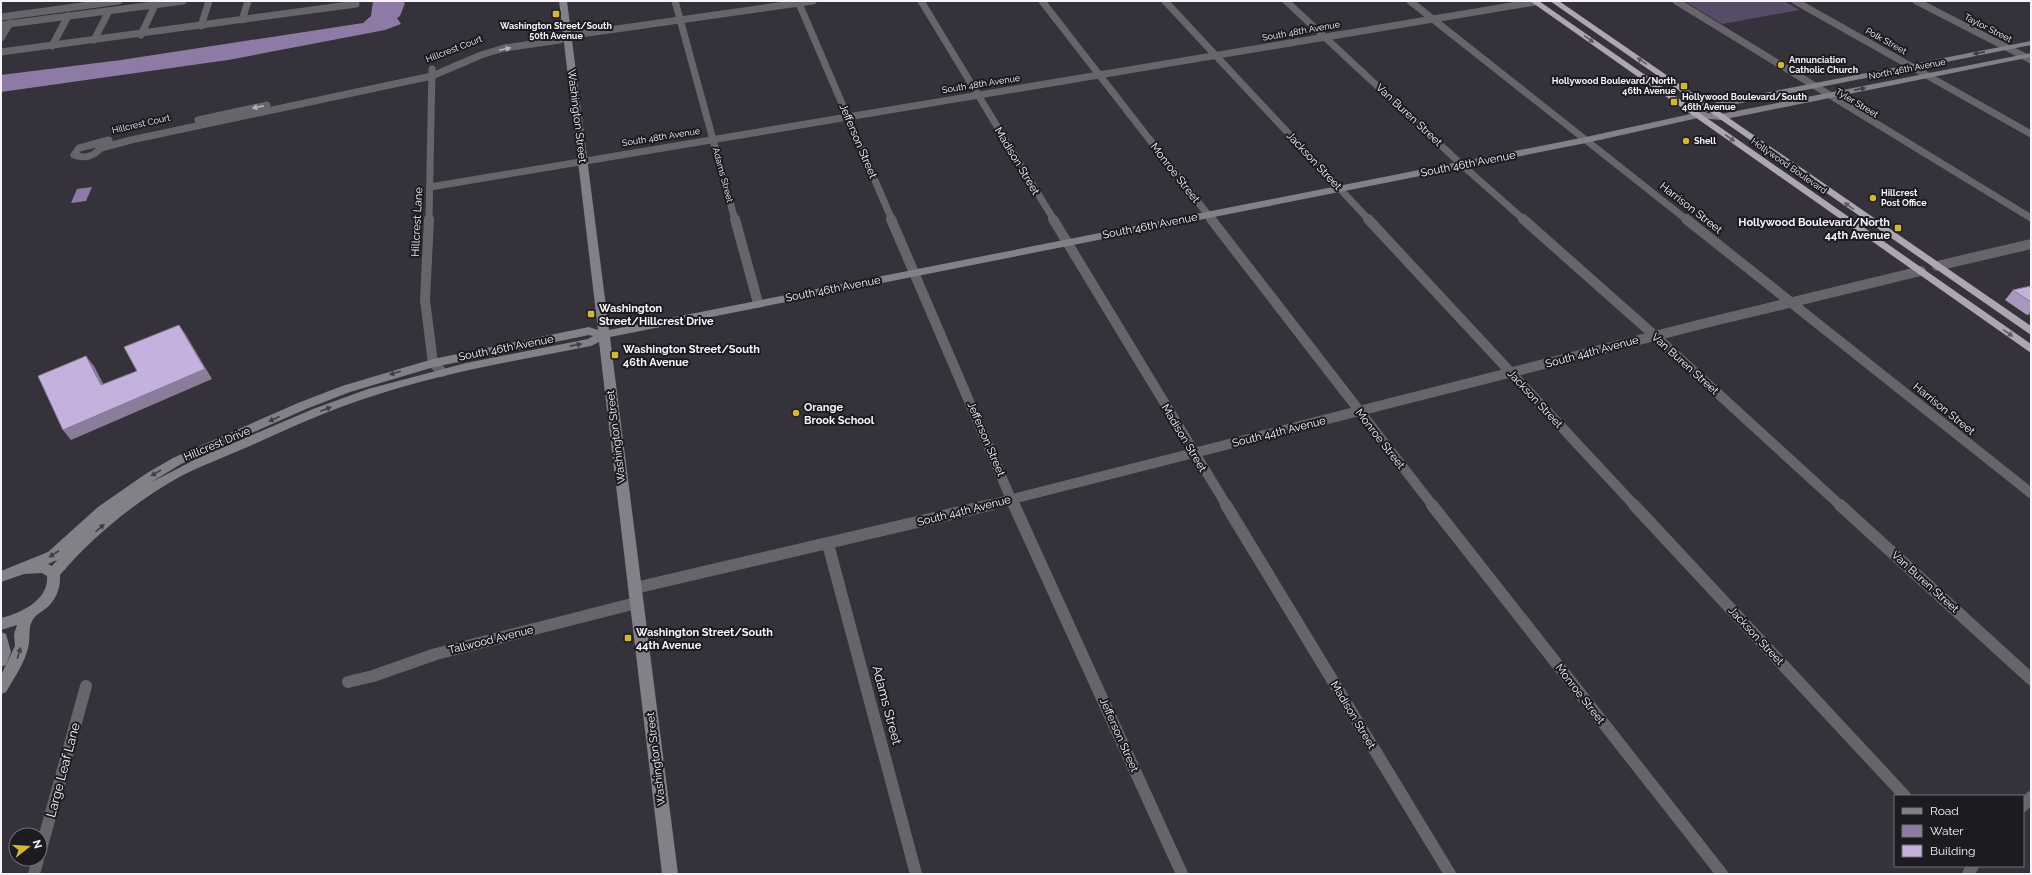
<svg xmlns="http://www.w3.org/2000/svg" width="2032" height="875" viewBox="0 0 2032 875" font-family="Raleway,sans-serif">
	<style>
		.green { fill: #574c65 }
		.water { fill: #8e7ba5 }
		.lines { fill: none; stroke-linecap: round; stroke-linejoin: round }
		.street-far2 { stroke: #676569; stroke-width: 7 }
		.street-far1 { stroke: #676569; stroke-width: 10 }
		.street { stroke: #676569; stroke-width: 12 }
		.secondary { fill: #838087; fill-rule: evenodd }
		.highway { fill: #aca7b2; fill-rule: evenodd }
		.wall { fill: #a998be }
		.shaded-wall { fill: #8a7c9b }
		.building { fill: #c5b1dd; stroke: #8a7c9b }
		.oneway { fill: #5d5a61 }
		.oneway2 { fill: #b6b4b9 }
		.oneway3 { fill: #403e43 }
		.poi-dot { fill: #d3b635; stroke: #1c1b1f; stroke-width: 1.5 }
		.labels { text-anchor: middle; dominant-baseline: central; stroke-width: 4; stroke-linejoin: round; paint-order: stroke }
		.far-poi-label { font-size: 9px; font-weight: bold; fill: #f6f4fa; stroke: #1c1b1f; text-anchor: start }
		.far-street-label { font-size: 9px; fill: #f6f4fa; stroke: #1c1b1f }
		.street-label { font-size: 11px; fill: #f6f4fa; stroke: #1c1b1f }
		.poi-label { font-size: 11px; font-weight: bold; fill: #f6f4fa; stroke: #1c1b1f; text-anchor: start }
		.near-street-label { font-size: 13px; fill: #f6f4fa; stroke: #1c1b1f }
	</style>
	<rect width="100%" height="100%" fill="#36323b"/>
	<polygon class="green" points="1784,1 1800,10 1722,24 1686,2"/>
	<g class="water">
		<polygon points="373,1 401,1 405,3 400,16 397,18 401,24 385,30 228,60 1,92 1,75 121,60 363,23 371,16"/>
		<polygon points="92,187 86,201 71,203 77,189"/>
	</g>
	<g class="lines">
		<g class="street-far2">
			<polyline points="675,1 735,220"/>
			<polyline points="798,1 892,220"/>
			<polyline points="921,1 1054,220"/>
			<polyline points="1042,1 1212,220"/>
			<polyline points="1165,1 1369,220"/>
			<polyline points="1286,1 1462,165 1524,220"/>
			<polyline points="1410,1 1687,220"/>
			<polyline points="1676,1 2031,218"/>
			<polyline points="1795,1 2031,134"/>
			<polyline points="1916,1 2031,60"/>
			<polyline points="1,17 119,1"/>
			<polyline points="242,20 248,1"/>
			<polyline points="1,25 183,1"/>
			<polyline points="201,26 209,1"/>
			<polyline points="141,35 155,5"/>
			<polyline points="1,38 10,23"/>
			<polyline points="94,40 109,11"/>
			<polyline points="52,46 68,16"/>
			<polyline points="1,52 356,4"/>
			<polyline points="198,120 267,105"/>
			<path d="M 96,144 L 101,148 C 94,156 84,159 74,155 L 79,148 Z"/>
			<polyline points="90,145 109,140"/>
			<polyline points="101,148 131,140 432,76 481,55 504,48 560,40 567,36 813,1"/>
			<polyline points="430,187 1535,2"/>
			<polyline points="429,220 432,69"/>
		</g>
		<g class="street-far1">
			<polyline points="429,219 425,300 433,363 442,372"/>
			<polyline points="735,219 758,303"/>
			<polyline points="891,219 1014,506"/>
			<polyline points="1053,219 1227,506"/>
			<polyline points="1211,219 1433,506"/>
			<polyline points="1368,219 1635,506"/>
			<polyline points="1523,219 1654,335 1841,506"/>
			<polyline points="1686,219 2031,493"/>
			<polyline points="1937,266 2031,244"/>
			<polyline points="985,506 1710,322 1921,271"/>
		</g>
		<g class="street">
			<polyline points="1014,505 1182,874"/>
			<polyline points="1226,505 1450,874"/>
			<polyline points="1432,505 1722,874"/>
			<polyline points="1634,505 1905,796"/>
			<polyline points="1840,505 2031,679"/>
			<polyline points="828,544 916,874"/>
			<polyline points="635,588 990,505"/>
			<polyline points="348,682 373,676 436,654 636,603"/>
			<polyline points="2023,806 2031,797"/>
			<polyline points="40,853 86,686"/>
			<polyline points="34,874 38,859"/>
			<polyline points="1968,874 1973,866"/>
		</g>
		<g class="secondary">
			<path d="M 559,1 L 567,1 L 609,330 L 1586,137 L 1695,113 L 1708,104 L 2031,41 L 2031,45 L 1711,109 L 1706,113 L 1721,114 L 2031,53 L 2031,57 L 1721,120 L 1698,118 L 1586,143 L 610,337 L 678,874 L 662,874 L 599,342 L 591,346 C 519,360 446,372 376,395 C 333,408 292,427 250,446 C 227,456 203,465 181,476 C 136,501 93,536 60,575 C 61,589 55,602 44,610 C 41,612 36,615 34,618 C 27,627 31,638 28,648 C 24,664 14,678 6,692 L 1,694 L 1,675 L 15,646 L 14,634 L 17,625 L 1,630 L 1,618 C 21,613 49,600 47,576 L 42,573 L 24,574 L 1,582 L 1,571 L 48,552 L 98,507 L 147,473 L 173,458 L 298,403 L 342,386 L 433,359 L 589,327 L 598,330 ZM 589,335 L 593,336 L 588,339 L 466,363 L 368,389 L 313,409 L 196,459 L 150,483 L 181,464 L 306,409 L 350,392 L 434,367 ZM 57,560 L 52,566 L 48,564 Z"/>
			<polygon points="1,632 6,634 11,652 6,665 1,667"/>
		</g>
		<g class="highway">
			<polygon points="1530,1 1539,1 2031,344 2031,353"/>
			<polygon points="1550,1 1559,1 2031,326 2031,335"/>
		</g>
	</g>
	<polygon class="wall" points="2031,286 2031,314 2027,315 2005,300 2013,290"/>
	<g class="shaded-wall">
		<polygon points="2031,310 2031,314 2027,315"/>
		<polygon points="179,325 186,335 212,379 71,440 63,430 205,369"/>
		<polygon points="86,356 94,366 109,395 101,385"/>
	</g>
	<g class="building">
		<polygon points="2031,286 2031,302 2013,290"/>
		<polygon points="179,325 205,369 63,430 38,376 86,356 101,385 137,371 124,347"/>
	</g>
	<defs><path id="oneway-solid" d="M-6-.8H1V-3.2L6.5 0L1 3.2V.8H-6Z"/></defs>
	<g class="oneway">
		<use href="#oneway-solid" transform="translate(1589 39) rotate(35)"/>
		<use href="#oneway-solid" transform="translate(1642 61) rotate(-145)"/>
		<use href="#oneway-solid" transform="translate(1730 138) rotate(35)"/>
		<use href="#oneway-solid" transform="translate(1849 206) rotate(-145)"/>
		<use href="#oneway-solid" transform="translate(2008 333) rotate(35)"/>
	</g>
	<g class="oneway2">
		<use href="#oneway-solid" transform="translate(505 49) rotate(-12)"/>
		<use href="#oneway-solid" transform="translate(258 107) rotate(169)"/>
	</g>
	<g class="oneway3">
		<use href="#oneway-solid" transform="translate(1979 53) rotate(169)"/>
		<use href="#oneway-solid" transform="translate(1860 89) rotate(-11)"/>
		<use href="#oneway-solid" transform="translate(576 345) rotate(-11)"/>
		<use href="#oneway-solid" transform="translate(395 373) rotate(164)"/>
		<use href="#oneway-solid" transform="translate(326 409) rotate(-21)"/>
		<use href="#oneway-solid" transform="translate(274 419) rotate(156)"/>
		<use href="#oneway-solid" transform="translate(156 473) rotate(149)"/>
		<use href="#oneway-solid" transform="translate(100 528) rotate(-40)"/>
		<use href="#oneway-solid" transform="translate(54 554) rotate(147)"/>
		<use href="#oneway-solid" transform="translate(19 653) rotate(-74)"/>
	</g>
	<g class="poi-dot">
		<rect x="552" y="10" width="8" height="8" rx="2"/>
		<circle cx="1781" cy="65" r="4"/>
		<rect x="1680" y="82" width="8" height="8" rx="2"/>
		<rect x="1670" y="98" width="8" height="8" rx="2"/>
		<circle cx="1686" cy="141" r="4"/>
		<circle cx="1873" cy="198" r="4"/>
		<rect x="1894" y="224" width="8" height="8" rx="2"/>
		<rect x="587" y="310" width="8" height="8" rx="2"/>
		<rect x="611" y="351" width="8" height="8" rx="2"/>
		<circle cx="796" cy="413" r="4"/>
		<rect x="624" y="634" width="8" height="8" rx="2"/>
	</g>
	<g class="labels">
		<g class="far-poi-label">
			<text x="556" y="26" text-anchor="middle">Washington Street/South<tspan x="556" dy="10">50th Avenue</tspan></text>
			<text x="1789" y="60">Annunciation<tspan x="1789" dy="10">Catholic Church</tspan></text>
			<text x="1676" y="81" text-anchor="end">Hollywood Boulevard/North<tspan x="1676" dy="10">46th Avenue</tspan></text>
			<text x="1682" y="97">Hollywood Boulevard/South<tspan x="1682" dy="10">46th Avenue</tspan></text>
			<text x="1694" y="141">Shell</text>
			<text x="1881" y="193">Hillcrest<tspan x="1881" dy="10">Post Office</tspan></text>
		</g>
		<g class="far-street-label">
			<text transform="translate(1988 28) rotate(27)">Taylor Street</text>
			<text transform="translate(1301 31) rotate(-10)">South 48th Avenue</text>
			<text transform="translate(1886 41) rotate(29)">Polk Street</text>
			<text transform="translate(454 49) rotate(-21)">Hillcrest Court</text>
			<text transform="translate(1907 69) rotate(-11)">North 46th Avenue</text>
			<text transform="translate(981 84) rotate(-9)">South 48th Avenue</text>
			<text transform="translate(1857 103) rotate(31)">Tyler Street</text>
			<text transform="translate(141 124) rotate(-13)">Hillcrest Court</text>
			<text transform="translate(661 137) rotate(-9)">South 48th Avenue</text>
			<text transform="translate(1789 166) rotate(35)">Hollywood Boulevard</text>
			<text transform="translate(723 175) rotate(75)">Adams Street</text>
		</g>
		<g class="street-label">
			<text transform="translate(1409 115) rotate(43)">Van Buren Street</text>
			<text transform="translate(577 116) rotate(83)">Washington Street</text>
			<text transform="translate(858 141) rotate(67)">Jefferson Street</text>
			<text transform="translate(1017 161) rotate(59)">Madison Street</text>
			<text transform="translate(1314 161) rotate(47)">Jackson Street</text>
			<text transform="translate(1468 164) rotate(-11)">South 46th Avenue</text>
			<text transform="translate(1175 173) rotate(52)">Monroe Street</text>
			<text transform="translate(1691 208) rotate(38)">Harrison Street</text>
			<text transform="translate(417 222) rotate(-87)">Hillcrest Lane</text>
			<text transform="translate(1150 226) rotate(-11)">South 46th Avenue</text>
			<text transform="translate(833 289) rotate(-11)">South 46th Avenue</text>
			<text transform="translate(506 348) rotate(-11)">South 46th Avenue</text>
			<text transform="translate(1592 352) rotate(-15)">South 44th Avenue</text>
			<text transform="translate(1685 364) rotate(42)">Van Buren Street</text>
			<text transform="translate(1535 399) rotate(47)">Jackson Street</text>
			<text transform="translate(1944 409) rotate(39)">Harrison Street</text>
			<text transform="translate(1279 432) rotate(-14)">South 44th Avenue</text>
			<text transform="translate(616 437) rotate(-97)">Washington Street</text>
			<text transform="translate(1184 438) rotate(59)">Madison Street</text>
			<text transform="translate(986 439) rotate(67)">Jefferson Street</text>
			<text transform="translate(1380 439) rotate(52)">Monroe Street</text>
			<text transform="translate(217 444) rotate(-23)">Hillcrest Drive</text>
			<text transform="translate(964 511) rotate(-14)">South 44th Avenue</text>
			<text transform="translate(1925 582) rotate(42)">Van Buren Street</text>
			<text transform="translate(1756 636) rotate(47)">Jackson Street</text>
			<text transform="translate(491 640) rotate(-14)">Tallwood Avenue</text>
			<text transform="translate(1580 694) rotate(52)">Monroe Street</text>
			<text transform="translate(1353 715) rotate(59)">Madison Street</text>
			<text transform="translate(1119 735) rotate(66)">Jefferson Street</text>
			<text transform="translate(656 759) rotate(-97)">Washington Street</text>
		</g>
		<g class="poi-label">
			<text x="1890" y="222" text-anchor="end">Hollywood Boulevard/North<tspan x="1890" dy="13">44th Avenue</tspan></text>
			<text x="599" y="308">Washington<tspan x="599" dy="13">Street/Hillcrest Drive</tspan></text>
			<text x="623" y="349">Washington Street/South<tspan x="623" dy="13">46th Avenue</tspan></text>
			<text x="804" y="407">Orange<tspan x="804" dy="13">Brook School</tspan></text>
			<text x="636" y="632">Washington Street/South<tspan x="636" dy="13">44th Avenue</tspan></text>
		</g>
		<g class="near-street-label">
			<text transform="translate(887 705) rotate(75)">Adams Street</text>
			<text transform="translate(63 770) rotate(-75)">Large Leaf Lane</text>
		</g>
	</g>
	<rect width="2032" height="875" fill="none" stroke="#f6f4fa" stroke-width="4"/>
	<rect x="1894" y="795" width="130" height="72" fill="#1c1b1f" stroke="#737277"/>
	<rect x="1902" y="808" width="20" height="6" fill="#838087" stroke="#737277"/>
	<text x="1930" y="815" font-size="12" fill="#f6f4fa">Road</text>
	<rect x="1902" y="825" width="20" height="12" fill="#8e7ba5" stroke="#737277"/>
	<text x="1930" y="835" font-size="12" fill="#f6f4fa">Water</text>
	<rect x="1902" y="845" width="20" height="12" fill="#c5b1dd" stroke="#737277"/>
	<text x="1930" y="855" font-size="12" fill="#f6f4fa">Building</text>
	<g transform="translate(28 847) rotate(73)"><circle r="19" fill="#1c1b1f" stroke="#737277"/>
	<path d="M0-3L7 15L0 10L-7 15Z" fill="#d3b635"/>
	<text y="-6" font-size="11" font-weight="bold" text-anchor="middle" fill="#f6f4fa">N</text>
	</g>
</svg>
